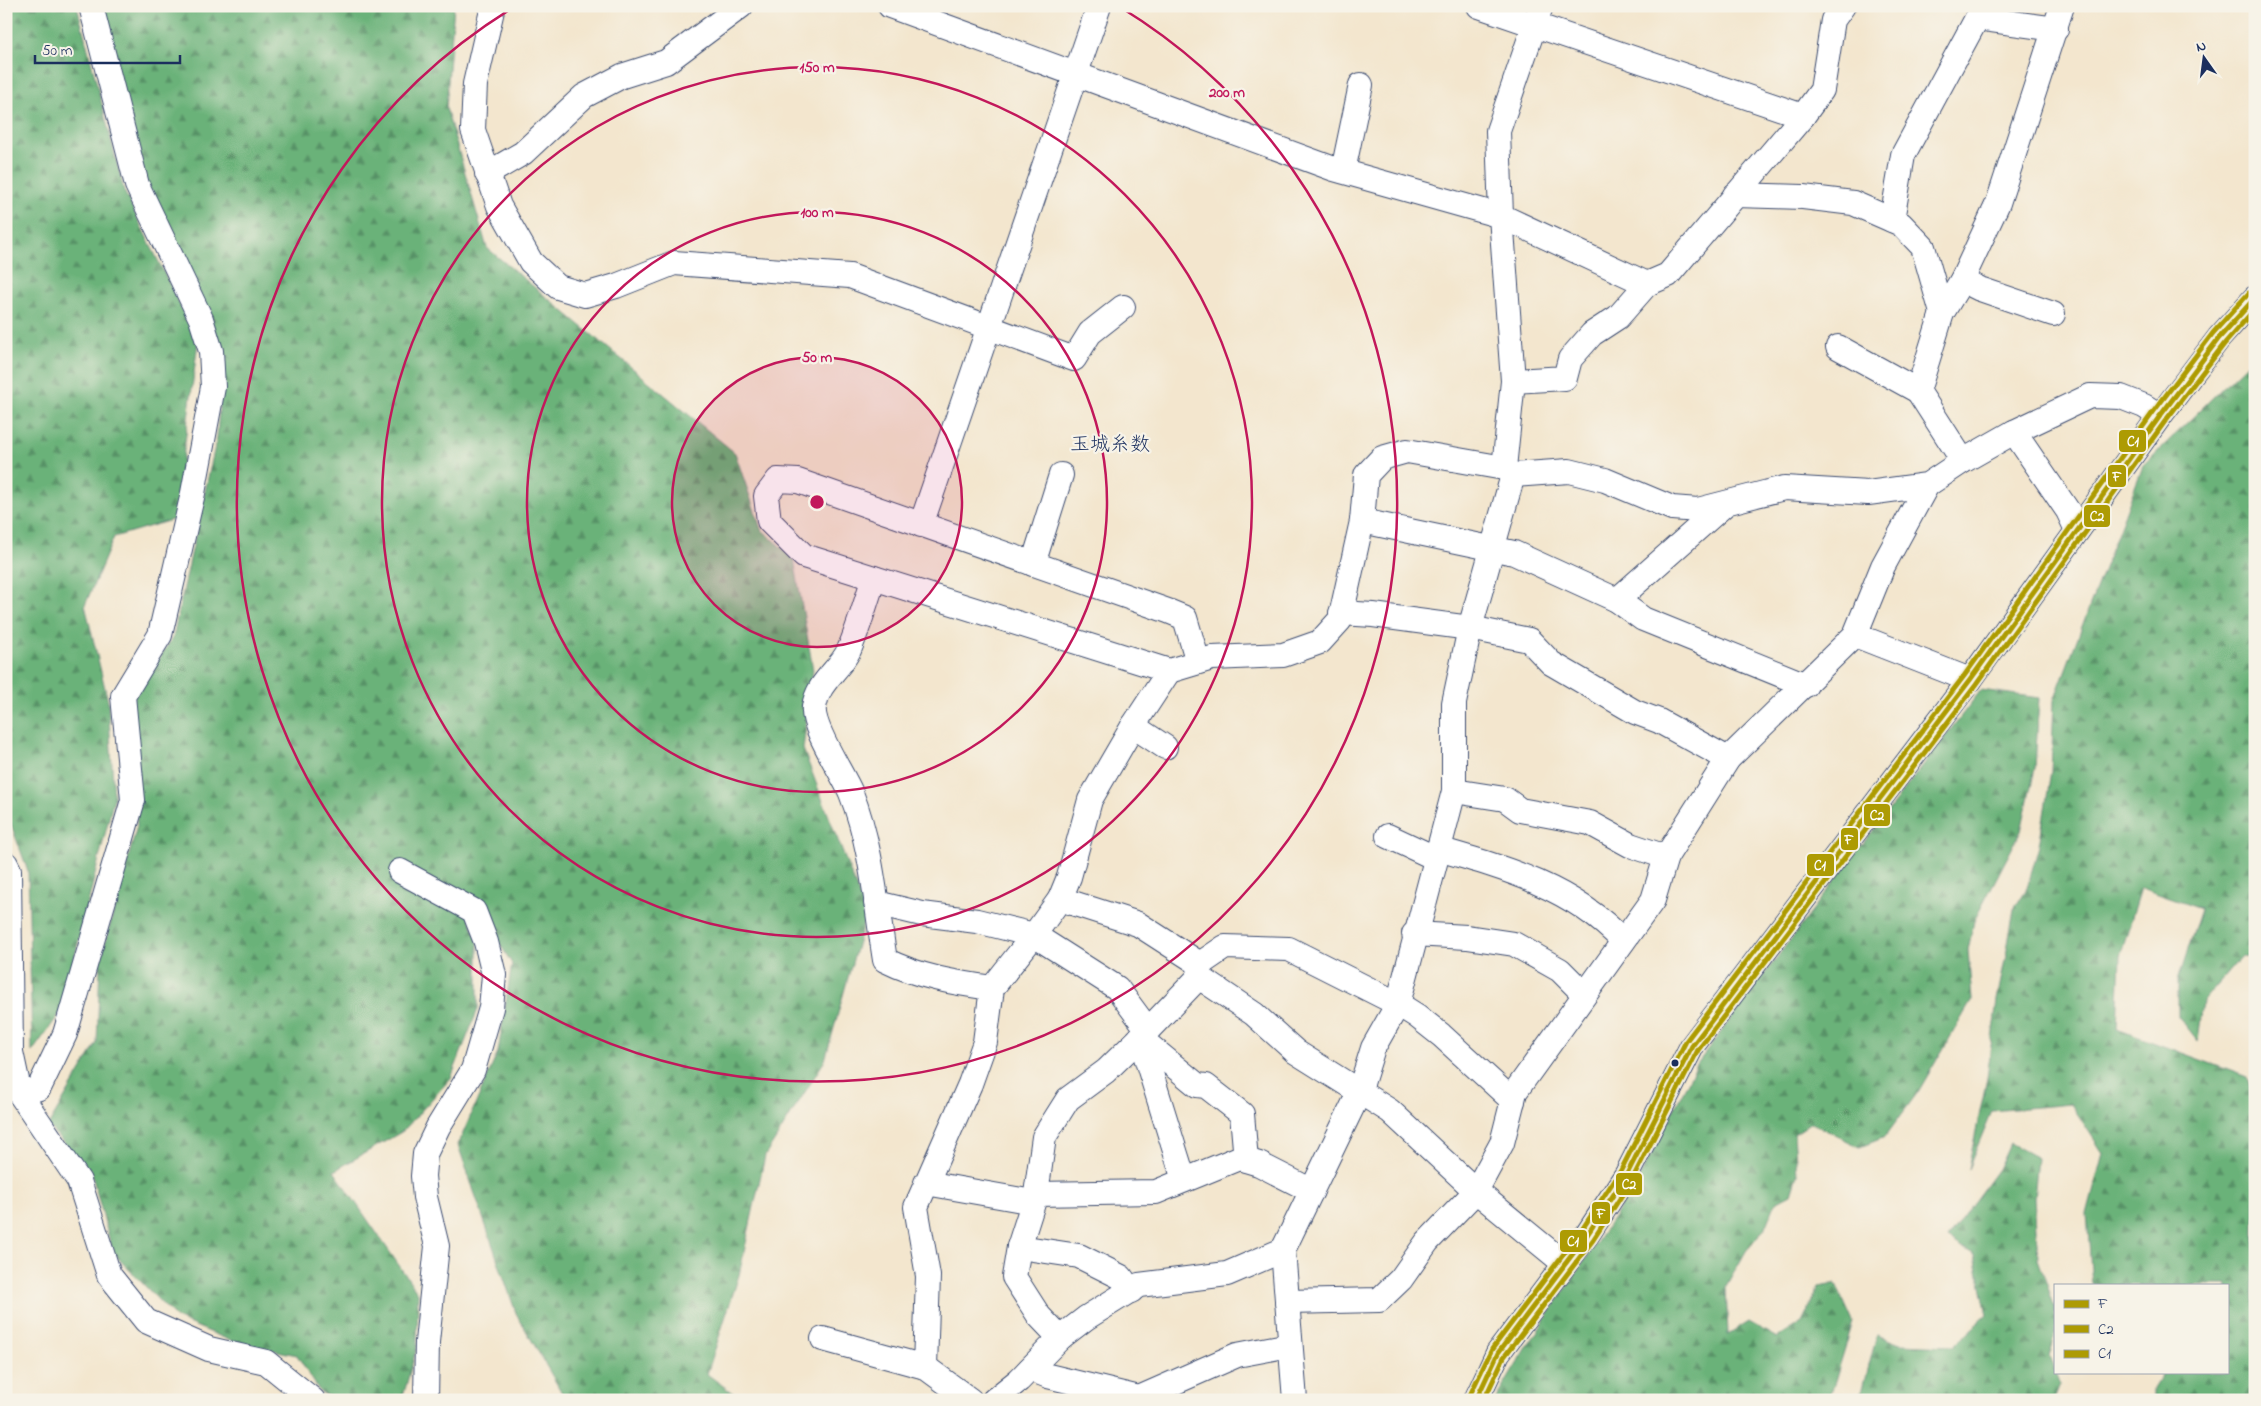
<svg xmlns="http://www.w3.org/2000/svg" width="2261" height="1406" viewBox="0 0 2261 1406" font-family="'Indie Flower','Klee One',sans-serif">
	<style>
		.forest { fill: url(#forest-firs); stroke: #43706c }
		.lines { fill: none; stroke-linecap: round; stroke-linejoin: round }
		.minor-casing { stroke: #3b4a6f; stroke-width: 26 }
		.minor { stroke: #fff; stroke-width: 24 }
		.bus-1-casing { stroke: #f7f3e8; stroke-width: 9 }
		.bus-2-casing { stroke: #f7f3e8; stroke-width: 9 }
		.bus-3-casing { stroke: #f7f3e8; stroke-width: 9 }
		.bus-1 { stroke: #ad9b03; stroke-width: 5 }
		.bus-2 { stroke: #ad9b03; stroke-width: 5 }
		.bus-3 { stroke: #ad9b03; stroke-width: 5 }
		.ring { fill: none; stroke: #c2185b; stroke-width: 2.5 }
		.bus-dot { fill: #1b2f5e; stroke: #f7f3e8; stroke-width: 2 }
		.labels { text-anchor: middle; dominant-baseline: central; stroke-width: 4.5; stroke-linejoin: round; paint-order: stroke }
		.quarter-label { font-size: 20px; fill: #1b2f5e; stroke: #f7f3e8 }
		.centre { fill: #c2185b; stroke: #f7f3e8; stroke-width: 2.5 }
		.ring-label { font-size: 15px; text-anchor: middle; font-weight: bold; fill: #c2185b; stroke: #f7f3e8; stroke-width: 4.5; stroke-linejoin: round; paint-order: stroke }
		.line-badge { stroke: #f7f3e8; stroke-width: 2 }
		.badge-label { font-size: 14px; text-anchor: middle; font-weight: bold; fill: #fff }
	</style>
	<defs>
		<pattern id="forest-firs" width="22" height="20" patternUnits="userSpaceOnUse" patternTransform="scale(1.25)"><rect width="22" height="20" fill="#6bb279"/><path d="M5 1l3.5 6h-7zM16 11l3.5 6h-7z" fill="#579166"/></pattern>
	</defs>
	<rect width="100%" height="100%" fill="#f7f3e8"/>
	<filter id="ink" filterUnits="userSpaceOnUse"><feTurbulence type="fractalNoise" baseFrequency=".02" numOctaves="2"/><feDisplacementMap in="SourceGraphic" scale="10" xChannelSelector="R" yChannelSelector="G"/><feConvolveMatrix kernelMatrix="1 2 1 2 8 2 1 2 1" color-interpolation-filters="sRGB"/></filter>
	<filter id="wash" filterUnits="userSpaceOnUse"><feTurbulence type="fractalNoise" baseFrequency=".0096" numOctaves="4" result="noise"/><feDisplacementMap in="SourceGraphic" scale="20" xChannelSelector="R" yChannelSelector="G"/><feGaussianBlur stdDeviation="1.12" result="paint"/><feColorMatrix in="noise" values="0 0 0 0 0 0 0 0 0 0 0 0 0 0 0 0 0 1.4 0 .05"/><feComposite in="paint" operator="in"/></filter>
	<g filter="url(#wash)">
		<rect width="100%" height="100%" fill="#f3e6ce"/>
		<g class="forest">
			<polygon points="6,6 77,6 124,191 198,342 175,519 114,537 85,605 108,701 114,798 61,1012 32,1052 28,871 6,811"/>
			<polygon points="99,6 454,6 446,108 487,248 735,453 761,529 794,559 813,670 803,749 866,913 825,1060 765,1156 739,1275 707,1374 742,1400 566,1400 516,1313 458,1145 498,1052 512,964 478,907 469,918 478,941 478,1009 451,1078 403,1131 334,1171 418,1293 417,1347 402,1400 337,1400 320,1392 297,1355 234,1342 176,1318 113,1253 91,1171 48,1126 97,1043 100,962 137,826 132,700 173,637 217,437 221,381 142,171"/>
			<polygon points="2255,356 2255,957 2242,956 2203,1001 2198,1041 2178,1016 2178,980 2201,909 2141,888 2120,956 2117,1029 2247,1077 2255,1105 2255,1400 2154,1400 2154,1388 2164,1372 2227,1372 2227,1285 2092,1285 2087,1214 2103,1153 2071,1104 1992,1111 1968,1169 1987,1078 1997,1000 2006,955 2014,909 2027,888 2039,846 2051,772 2054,700 2143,466"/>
			<polygon points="1981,690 2039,698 2035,768 2021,831 1974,921 1968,950 1972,1000 1918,1092 1885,1137 1860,1147 1811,1123 1794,1134 1797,1175 1791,1194 1776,1202 1766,1227 1746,1251 1726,1287 1728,1335 1749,1322 1777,1338 1802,1322 1819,1287 1836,1284 1853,1322 1829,1400 1495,1400 1529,1344 1639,1179 1697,1064 1847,864"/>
			<polygon points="2010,1143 2038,1158 2034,1198 2038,1259 2055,1308 2055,1336 2049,1357 2060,1385 2054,1400 1860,1400 1877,1335 1900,1344 1953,1346 1987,1315 1975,1255 1947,1238 1998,1169"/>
		</g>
	</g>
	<g filter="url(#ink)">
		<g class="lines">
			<g class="minor-casing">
				<g id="minor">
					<polyline points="493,6 475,84 473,130 499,206 531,262 558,287 585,295 616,286 674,263 850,276 1074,359 1090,333 1123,307"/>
					<polyline points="890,6 1334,169 1501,216 1647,284 1668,275 1803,116 1822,90 1833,20 1843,6"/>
					<polyline points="1479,6 1803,116"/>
					<polyline points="1343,171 1361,85"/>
					<polyline points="487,174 523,153 584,96 622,76 666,62 741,6"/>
					<polyline points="1735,195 1803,197 1853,203 1901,224 1923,247 1942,313"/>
					<polyline points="1892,220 1903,155 1977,18 2056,29"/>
					<polyline points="1962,280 1980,289 2053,314"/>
					<polyline points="1838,347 1918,391"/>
					<polyline points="1513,381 1565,378 1570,359 1592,334 1618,317 1647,284"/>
					<polyline points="2014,432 2068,511 2077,530"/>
					<polyline points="1963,461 1918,391 1942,313 1962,280 1998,203 2062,6"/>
					<polyline points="1504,468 1513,381 1501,216 1498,131 1541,6"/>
					<polyline points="1362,521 1514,553 1617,600 1643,619 1806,685"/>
					<polyline points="921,525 1099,6"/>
					<polyline points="1033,564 1061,475"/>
					<path d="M 874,578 C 866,601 859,627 849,650 C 839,671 818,681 814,707 C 811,727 842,772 851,793 C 872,846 876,905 885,960 C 919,977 955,983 992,988"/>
					<polyline points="1617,600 1724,505"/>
					<polyline points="1341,613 1373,615 1470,628 1529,640 1551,663 1635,712 1659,721 1728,759"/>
					<polyline points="1855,635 1970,680"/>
					<polyline points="1198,662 1185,618 1168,611 798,481 778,480 766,496 769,521 804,556 1169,671 1212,658 1283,655 1320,642 1340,620 1362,521 1366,475 1382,458 1407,451 1504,468 1513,475 1569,471 1605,480 1672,508 1698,510 1784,488 1868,493 1927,485 1963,461 2014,432 2090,396 2121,397 2144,406 2160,416"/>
					<polyline points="1169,671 1133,726 1090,800 1069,877 1060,899 1034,935 1117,988 1148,1030 1199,977 1200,964"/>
					<polyline points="1133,726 1165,747"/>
					<polyline points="1454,791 1505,799 1520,810 1590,823 1630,845 1666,857"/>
					<polyline points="1388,836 1435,858"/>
					<path d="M 1438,849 C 1505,868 1574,888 1623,941"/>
					<polyline points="6,864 9,870 11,1052 20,1094 79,1181 109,1275 146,1321 209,1349 266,1362 313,1400"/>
					<polyline points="400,871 474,911 486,942 494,975 491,1008 473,1070 438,1127 425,1154 423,1176 425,1197 437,1246 427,1342 426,1400"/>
					<polyline points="1060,899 1138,924 1200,964"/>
					<polyline points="876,903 922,914 977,921 1034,935 992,988 985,1042 970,1084 916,1207 928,1276 925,1367"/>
					<polyline points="1414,934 1467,937 1514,944 1560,970 1584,994"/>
					<polyline points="1200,964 1225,947 1289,949 1398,1004 1417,1016 1441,1035 1513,1101"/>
					<polyline points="1199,977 1254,1014 1296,1052 1390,1111 1476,1191 1502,1143 1515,1092 1653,900 1666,857 1728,759 1855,635 1883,566 1927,485"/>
					<polyline points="1140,1038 1197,1085 1206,1086 1242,1114 1246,1160"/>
					<polyline points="1140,1038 1184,1180"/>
					<polyline points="20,1094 39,1088 65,1034 133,800 123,696 160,635 193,493 213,387 211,351 201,319 137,185 91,6"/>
					<polyline points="926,1183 1033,1202"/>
					<polyline points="1036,1194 1156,1192 1239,1158 1259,1164 1312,1191"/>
					<polyline points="1019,1247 1079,1256 1121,1277 1131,1291"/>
					<polyline points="1287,1302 1379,1300 1401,1279 1427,1242 1476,1191 1565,1264"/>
					<polyline points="1060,1338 1039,1316 1014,1277 1019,1247 1036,1194 1044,1137 1068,1099 1106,1071 1148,1030"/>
					<polyline points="823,1339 925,1367 970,1400"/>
					<polyline points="1030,1369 1048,1376 1139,1398 1237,1355 1290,1345"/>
					<polyline points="994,1400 1019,1380 1060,1338 1086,1318 1139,1285 1227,1274 1283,1250"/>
					<polyline points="1295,1400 1283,1250 1359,1093 1373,1048 1398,1004 1454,791 1454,703 1470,628 1513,475"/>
					<polyline points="1476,1400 1498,1353 1587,1235 1627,1174 1692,1046 1970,680 2160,416 2219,338 2255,298"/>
				</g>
			</g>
			<use href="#minor" class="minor"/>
			<g class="bus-1-casing">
				<polyline id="bus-1" points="1476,1400 1498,1353 1587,1235 1627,1174 1692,1046 1970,680 2160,416 2219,338 2255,298"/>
			</g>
			<g class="bus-2-casing">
				<polyline id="bus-2" points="1484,1400 1504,1357 1593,1240 1633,1178 1698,1050 1976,685 2166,420 2225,343 2255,309"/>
			</g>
			<g class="bus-3-casing">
				<polyline id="bus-3" points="1469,1397 1492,1349 1581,1231 1621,1170 1686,1041 1964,676 2154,411 2213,333 2249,293"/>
			</g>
			<use href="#bus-1" class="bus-1"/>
			<use href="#bus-2" class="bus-2"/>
			<use href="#bus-3" class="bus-3"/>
		</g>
	</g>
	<circle cx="817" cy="502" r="145" fill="#c2185b" fill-opacity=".12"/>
	<g class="ring">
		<circle cx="817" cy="502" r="145"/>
		<circle cx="817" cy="502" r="290"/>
		<circle cx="817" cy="502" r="435"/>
		<path d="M1120 7A580 580 0 1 1 514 7"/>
	</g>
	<circle class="bus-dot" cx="1675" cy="1063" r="4.5"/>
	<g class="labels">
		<g class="quarter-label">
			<text x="1110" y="445">玉城糸数</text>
		</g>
	</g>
	<circle cx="817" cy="502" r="8" class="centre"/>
	<g class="ring-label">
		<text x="817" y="72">150 m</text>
		<text x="1227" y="97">200 m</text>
		<text x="817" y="217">100 m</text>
		<text x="817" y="362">50 m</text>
	</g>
	<g class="line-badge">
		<rect x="2118" y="429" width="29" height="24" rx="5" fill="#ad9b03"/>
		<rect x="2107" y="464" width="20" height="24" rx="5" fill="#ad9b03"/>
		<rect x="2083" y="504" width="28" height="24" rx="5" fill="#ad9b03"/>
		<rect x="1863" y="803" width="28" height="24" rx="5" fill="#ad9b03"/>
		<rect x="1840" y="827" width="19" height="24" rx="5" fill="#ad9b03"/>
		<rect x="1806" y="853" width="29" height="24" rx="5" fill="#ad9b03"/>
		<rect x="1615" y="1172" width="28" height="24" rx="5" fill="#ad9b03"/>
		<rect x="1591" y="1201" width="20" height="24" rx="5" fill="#ad9b03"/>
		<rect x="1559" y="1229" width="29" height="24" rx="5" fill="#ad9b03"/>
	</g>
	<g class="badge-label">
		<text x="2133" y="446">C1</text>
		<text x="2117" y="481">F</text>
		<text x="2097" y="521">C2</text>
		<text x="1877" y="820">C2</text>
		<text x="1849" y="844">F</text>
		<text x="1820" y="870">C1</text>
		<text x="1629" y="1189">C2</text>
		<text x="1601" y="1218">F</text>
		<text x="1573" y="1246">C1</text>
	</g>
	<rect width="2261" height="1406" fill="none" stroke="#f7f3e8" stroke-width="25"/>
	<rect x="2054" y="1284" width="175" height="90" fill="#f7f3e8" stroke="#9fa5b1"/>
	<rect x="2064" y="1300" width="25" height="8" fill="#ad9b03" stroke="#9fa5b1"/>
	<text x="2098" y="1308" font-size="15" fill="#1b2f5e">F</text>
	<rect x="2064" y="1325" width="25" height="8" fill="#ad9b03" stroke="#9fa5b1"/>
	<text x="2098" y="1334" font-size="15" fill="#1b2f5e">C2</text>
	<rect x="2064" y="1350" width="25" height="8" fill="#ad9b03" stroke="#9fa5b1"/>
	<text x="2098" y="1358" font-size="15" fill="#1b2f5e">C1</text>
	<g transform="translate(2204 58) rotate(346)" stroke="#f7f3e8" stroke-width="4" paint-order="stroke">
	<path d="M0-4L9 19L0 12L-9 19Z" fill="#1b2f5e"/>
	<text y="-8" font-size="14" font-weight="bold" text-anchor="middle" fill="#1b2f5e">N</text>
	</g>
	<path d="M35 55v8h145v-8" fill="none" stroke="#1b2f5e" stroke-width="2.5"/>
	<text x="42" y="55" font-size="15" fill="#1b2f5e" stroke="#f7f3e8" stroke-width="4" paint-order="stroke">50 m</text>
</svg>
